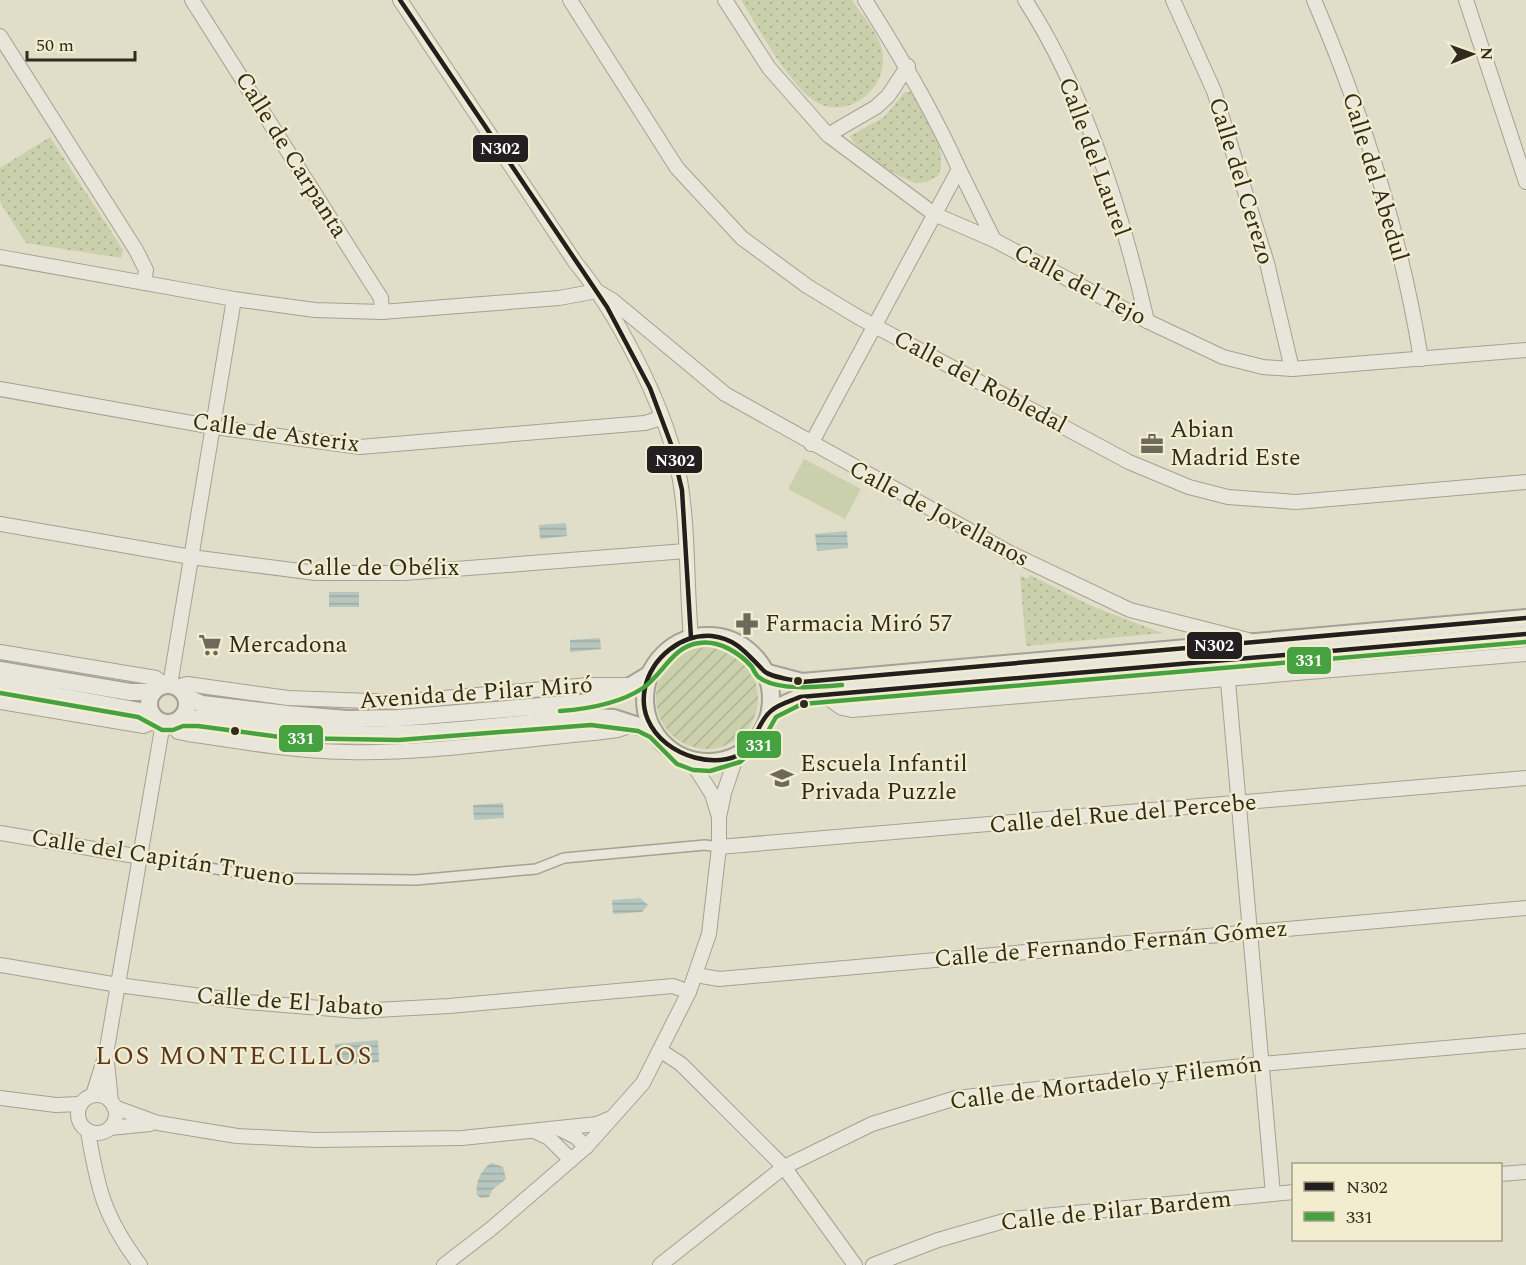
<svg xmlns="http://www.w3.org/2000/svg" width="1526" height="1265" viewBox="0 0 1526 1265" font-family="Spectral,serif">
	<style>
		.grass { fill: url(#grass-dots) }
		.garden { fill: url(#garden-furrows) }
		.pitch { fill: #cbd0ac }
		.water { fill: url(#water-rules) }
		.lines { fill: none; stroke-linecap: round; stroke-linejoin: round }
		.pedestrian-casing { stroke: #a5a193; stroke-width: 12 }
		.minor-casing { stroke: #a5a193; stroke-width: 16 }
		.tertiary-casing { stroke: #a5a193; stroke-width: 20 }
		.pedestrian { stroke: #e8e6da; stroke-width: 9 }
		.minor { stroke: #e8e6da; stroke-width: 14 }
		.tertiary { stroke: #e8e6da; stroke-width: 16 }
		.bus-1-casing { stroke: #f2edcf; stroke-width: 9 }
		.bus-2-casing { stroke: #f2edcf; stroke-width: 9 }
		.bus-1 { stroke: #231f20; stroke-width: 4.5 }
		.bus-2 { stroke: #46a241; stroke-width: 4.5 }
		.bus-dot { fill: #322a1d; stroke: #f2edcf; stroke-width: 2 }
		.labels { text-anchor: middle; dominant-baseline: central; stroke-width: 4.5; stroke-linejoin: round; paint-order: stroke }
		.street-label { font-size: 24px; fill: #322a1d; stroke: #f2edcf }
		.poi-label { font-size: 24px; fill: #322a1d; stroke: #f2edcf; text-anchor: start }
		.neighbourhood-label { font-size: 26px; letter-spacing: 1.5px; fill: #5b3620; stroke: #f2edcf }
		.line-badge { stroke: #f2edcf; stroke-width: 2 }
		.badge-label { font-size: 16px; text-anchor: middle; font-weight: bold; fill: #fff }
	</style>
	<defs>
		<pattern id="grass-dots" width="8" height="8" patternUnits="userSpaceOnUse" patternTransform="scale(1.5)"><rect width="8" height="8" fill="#cbd0ac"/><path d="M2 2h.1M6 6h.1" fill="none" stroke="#afb394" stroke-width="1.8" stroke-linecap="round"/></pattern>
		<pattern id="garden-furrows" width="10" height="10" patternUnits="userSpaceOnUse" patternTransform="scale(1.5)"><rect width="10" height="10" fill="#cbd0ac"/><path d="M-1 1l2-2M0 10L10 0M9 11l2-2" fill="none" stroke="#afb394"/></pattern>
		<pattern id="water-rules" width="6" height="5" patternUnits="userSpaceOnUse" patternTransform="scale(1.5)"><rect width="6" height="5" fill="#b5c6be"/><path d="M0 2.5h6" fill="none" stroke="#9caaa3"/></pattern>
	</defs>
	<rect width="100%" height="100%" fill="#e0ddc9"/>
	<g class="grass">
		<path d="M 741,0 L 852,0 C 863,17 881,35 883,56 C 886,90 848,119 818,103 C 791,89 758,27 741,0 Z"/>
		<path d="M 905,92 L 911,92 L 915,97 C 927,121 950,150 938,176 C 932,179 927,183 920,183 C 905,184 855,150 850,136 L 884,117 Z"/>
		<polygon points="50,137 123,250 121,258 26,243 0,202 0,168"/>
		<polygon points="1020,575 1027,579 1030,575 1094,607 1162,633 1026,646"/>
	</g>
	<circle class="garden" cx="707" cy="698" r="51"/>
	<polygon class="pitch" points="804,459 861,489 845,519 788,489"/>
	<g class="water">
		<polygon points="566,523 567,536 540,539 539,525"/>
		<polygon points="847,531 848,548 817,551 815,534"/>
		<rect x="329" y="592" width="30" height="15"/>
		<polygon points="600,638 601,649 570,652 570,640"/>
		<polygon points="503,803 504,818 474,820 473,805"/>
		<polygon points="640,898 648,905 642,912 613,914 612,900"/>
		<polygon points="378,1040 379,1062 336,1065 335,1044"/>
		<path d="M 492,1163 L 503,1167 L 506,1179 L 492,1190 L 489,1197 L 481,1198 L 477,1195 C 475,1184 481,1168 492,1163 Z"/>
	</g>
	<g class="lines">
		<g class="pedestrian-casing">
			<polyline id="pedestrian" points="141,857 272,878 416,880 536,869 564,858 705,845 719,847"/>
		</g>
		<g class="minor-casing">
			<g id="minor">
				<polyline points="192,0 370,281 381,298 382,312"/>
				<path d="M 400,0 L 575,262 C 617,313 664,404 678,469 C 689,524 686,582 691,638"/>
				<polyline points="570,0 677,168 742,238 807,286 858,317 1129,462 1189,487 1228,497 1296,502 1526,482"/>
				<polyline points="725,0 769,68 828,135 934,214 994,240 1147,321 1223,357 1263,367 1292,369 1526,350"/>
				<path d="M 1025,0 C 1084,90 1123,216 1147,321"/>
				<polyline points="1173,0 1214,91 1267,263 1292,369"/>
				<path d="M 1314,0 C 1363,114 1401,236 1421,359"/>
				<polyline points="1466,0 1526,182"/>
				<polyline points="0,36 136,250 146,270 144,283"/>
				<polyline points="828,135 876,107 888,96 908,66"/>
				<polyline points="959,169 994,240"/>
				<polyline points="0,257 234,299 315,310 382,312 559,298 597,291"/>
				<polyline points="597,291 612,300 725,394 1010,553 1130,610 1248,640"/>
				<polyline points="0,389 214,427 360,447 645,423 661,418"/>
				<path d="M 811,444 L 959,169 C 932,109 900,55 865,0"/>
				<polyline points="0,524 191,557 316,573 404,573 686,551"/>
				<polyline points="0,652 156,678 165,685"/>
				<polyline points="1227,670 1273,1194"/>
				<polyline points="170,685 234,299"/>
				<polyline points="177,687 187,684 288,698 399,702 588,685 630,685"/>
				<polyline points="824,695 842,708 852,710 1526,654"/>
				<polyline points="0,702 144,726 157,720"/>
				<path d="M 171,723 L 178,732 L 188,734 C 241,742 294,751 347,752 C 429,754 513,740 594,733 L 618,730 L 635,724"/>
				<polyline points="691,761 712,794 719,817 724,793 736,757"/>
				<polyline points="0,833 141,857"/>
				<polyline points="719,847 1526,778"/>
				<polyline points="0,965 118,985 247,1002 357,1011 449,1006 673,986 689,992"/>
				<polyline points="696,975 719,979 1526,908"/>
				<polyline points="661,1051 681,1064 784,1167 855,1265"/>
				<polyline points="107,1062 111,1102"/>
				<circle cx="97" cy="1114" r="19"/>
				<polyline points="93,1095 106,1054 163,723"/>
				<polyline points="0,1098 56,1105 80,1104"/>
				<polyline points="114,1107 158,1123 237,1136 316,1140 462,1138 597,1124 609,1119"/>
				<polyline points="110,1128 150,1124"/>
				<polyline points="558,1128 576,1137 586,1147"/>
				<polyline points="534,1131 549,1138 571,1160"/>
				<path d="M 88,1132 C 98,1190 104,1217 140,1265"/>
				<polyline points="1500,1174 1526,1172"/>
				<polyline points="444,1265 492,1228 586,1147 643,1083 689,992 709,934 719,847 719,817"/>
				<polyline points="660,1265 784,1167 872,1124 956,1098 1261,1064 1526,1041"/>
				<polyline points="873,1265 938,1240 1011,1219 1294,1192"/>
			</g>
		</g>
		<g class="tertiary-casing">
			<g id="tertiary">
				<circle cx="708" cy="699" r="63"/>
				<polyline points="0,670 130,692 153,692"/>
				<polyline points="764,672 802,682 1526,618"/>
				<circle cx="168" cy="704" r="19"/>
				<polyline points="0,685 151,713"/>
				<polyline points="186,697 202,704 287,714 347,719 399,718 590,702 632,685 650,674"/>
				<polyline points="770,711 800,697 824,695 1526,634"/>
				<path d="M 181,718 C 236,719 290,732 345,734 C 427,737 510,724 591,717 L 614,718 L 654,731"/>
			</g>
		</g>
		<use href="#pedestrian" class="pedestrian"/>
		<use href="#minor" class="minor"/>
		<use href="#tertiary" class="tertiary"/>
		<g class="bus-1-casing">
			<g id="bus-1">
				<polyline points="400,0 607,307 650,388 671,444 682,490 691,638"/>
				<path d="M 1526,618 L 802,682 C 792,679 770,678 763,670 C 747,654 737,639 712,636 C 681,634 652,657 645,688 C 635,734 686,767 727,759 C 756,754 755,723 771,711 C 778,704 791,701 800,697 L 1526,634"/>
			</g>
		</g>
		<g class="bus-2-casing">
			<g id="bus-2">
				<polyline points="0,693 138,717 162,730 173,730 183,726 198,726 287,738 399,740 591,725 638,731 650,737 677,764 693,770 710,771 740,762 762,742 776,717 802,704 1526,642"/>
				<path d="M 560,711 C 588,709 619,704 643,688 C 663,674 673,646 699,643 C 719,640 740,653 752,667 C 754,671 756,676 760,678 C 778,691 820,687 842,685"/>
			</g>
		</g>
		<use href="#bus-1" class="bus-1"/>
		<use href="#bus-2" class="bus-2"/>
	</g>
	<defs>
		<g id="office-bare" transform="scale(1.8)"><path d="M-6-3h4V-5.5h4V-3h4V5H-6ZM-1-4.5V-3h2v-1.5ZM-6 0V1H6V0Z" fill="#6f6959" stroke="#f2edcf" stroke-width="2.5" paint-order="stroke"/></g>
		<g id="pharmacy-bare" transform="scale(1.8)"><path d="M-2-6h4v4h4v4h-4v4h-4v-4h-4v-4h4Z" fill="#6f6959" stroke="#f2edcf" stroke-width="2.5" paint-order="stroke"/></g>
		<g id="supermarket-bare" transform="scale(1.8)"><path d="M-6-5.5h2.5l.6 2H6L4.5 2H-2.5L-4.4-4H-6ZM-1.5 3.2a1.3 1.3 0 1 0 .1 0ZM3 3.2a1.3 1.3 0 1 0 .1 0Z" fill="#6f6959" stroke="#f2edcf" stroke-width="2.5" paint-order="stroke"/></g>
		<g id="school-bare" transform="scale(1.8)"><path d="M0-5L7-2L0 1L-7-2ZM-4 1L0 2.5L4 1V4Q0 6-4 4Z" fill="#6f6959" stroke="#f2edcf" stroke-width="2.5" paint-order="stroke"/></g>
	</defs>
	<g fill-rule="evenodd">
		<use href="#office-bare" x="1152" y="444"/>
		<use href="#pharmacy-bare" x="747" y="624"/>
		<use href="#supermarket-bare" x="210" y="645"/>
		<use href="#school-bare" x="782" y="778"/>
	</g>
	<g class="bus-dot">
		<circle cx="798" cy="681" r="5"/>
		<circle cx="804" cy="704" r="5"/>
		<circle cx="235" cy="731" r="5"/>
	</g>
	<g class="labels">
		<g class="street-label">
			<text transform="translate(291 155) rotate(58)">Calle de Carpanta</text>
			<text transform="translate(1094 157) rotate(70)">Calle del Laurel</text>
			<text transform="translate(1375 177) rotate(73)">Calle del Abedul</text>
			<text transform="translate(1241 181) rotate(73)">Calle del Cerezo</text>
			<text transform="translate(1080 285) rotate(28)">Calle del Tejo</text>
			<text transform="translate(980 382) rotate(28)">Calle del Robledal</text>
			<text transform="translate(276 433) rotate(8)">Calle de Asterix</text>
			<text transform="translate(939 514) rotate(28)">Calle de Jovellanos</text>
			<text x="378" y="568">Calle de Obélix</text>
			<text transform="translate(476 693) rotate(-4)">Avenida de Pilar Miró</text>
			<text transform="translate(1123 814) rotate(-5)">Calle del Rue del Percebe</text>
			<text transform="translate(163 858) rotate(9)">Calle del Capitán Trueno</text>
			<text transform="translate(1111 944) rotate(-5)">Calle de Fernando Fernán Gómez</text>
			<text transform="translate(290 1002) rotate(4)">Calle de El Jabato</text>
			<text transform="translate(1106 1083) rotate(-7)">Calle de Mortadelo y Filemón</text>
			<text transform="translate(1116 1211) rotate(-6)">Calle de Pilar Bardem</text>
		</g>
		<g class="poi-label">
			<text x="1170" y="430">Abian<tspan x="1170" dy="28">Madrid Este</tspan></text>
			<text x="765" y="624">Farmacia Miró 57</text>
			<text x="228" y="645">Mercadona</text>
			<text x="800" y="764">Escuela Infantil<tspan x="800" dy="28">Privada Puzzle</tspan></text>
		</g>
		<g class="neighbourhood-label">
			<text x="234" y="1056">LOS MONTECILLOS</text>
		</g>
	</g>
	<g class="line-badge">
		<rect x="472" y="134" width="57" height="29" rx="6" fill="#231f20"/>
		<rect x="646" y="445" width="57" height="29" rx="6" fill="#231f20"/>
		<rect x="1186" y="631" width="57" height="29" rx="6" fill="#231f20"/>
		<rect x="1286" y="646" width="46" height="29" rx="6" fill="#46a241"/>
		<rect x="278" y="724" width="46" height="29" rx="6" fill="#46a241"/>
		<rect x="736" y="730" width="46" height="29" rx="6" fill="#46a241"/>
	</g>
	<g class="badge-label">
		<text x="500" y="154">N302</text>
		<text x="675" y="466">N302</text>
		<text x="1214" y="651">N302</text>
		<text x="1309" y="666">331</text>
		<text x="301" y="744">331</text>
		<text x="759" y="751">331</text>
	</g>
	<rect x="1292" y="1163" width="210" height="78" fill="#f2edcf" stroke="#a59f88" stroke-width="1.5"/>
	<rect x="1304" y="1182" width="30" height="9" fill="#231f20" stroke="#a59f88" stroke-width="1.5"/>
	<text x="1346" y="1193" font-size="18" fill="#322a1d">N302</text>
	<rect x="1304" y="1212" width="30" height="9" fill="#46a241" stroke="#a59f88" stroke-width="1.5"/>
	<text x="1346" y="1223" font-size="18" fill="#322a1d">331</text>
	<g transform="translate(1472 54) rotate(89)" stroke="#f2edcf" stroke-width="4.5" paint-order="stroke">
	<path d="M0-4.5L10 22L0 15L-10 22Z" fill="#322a1d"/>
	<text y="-9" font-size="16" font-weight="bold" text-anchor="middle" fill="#322a1d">N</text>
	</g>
	<path d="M27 51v9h108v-9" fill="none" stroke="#322a1d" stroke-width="3"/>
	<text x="36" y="51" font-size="18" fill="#322a1d" stroke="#f2edcf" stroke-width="4.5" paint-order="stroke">50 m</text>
</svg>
